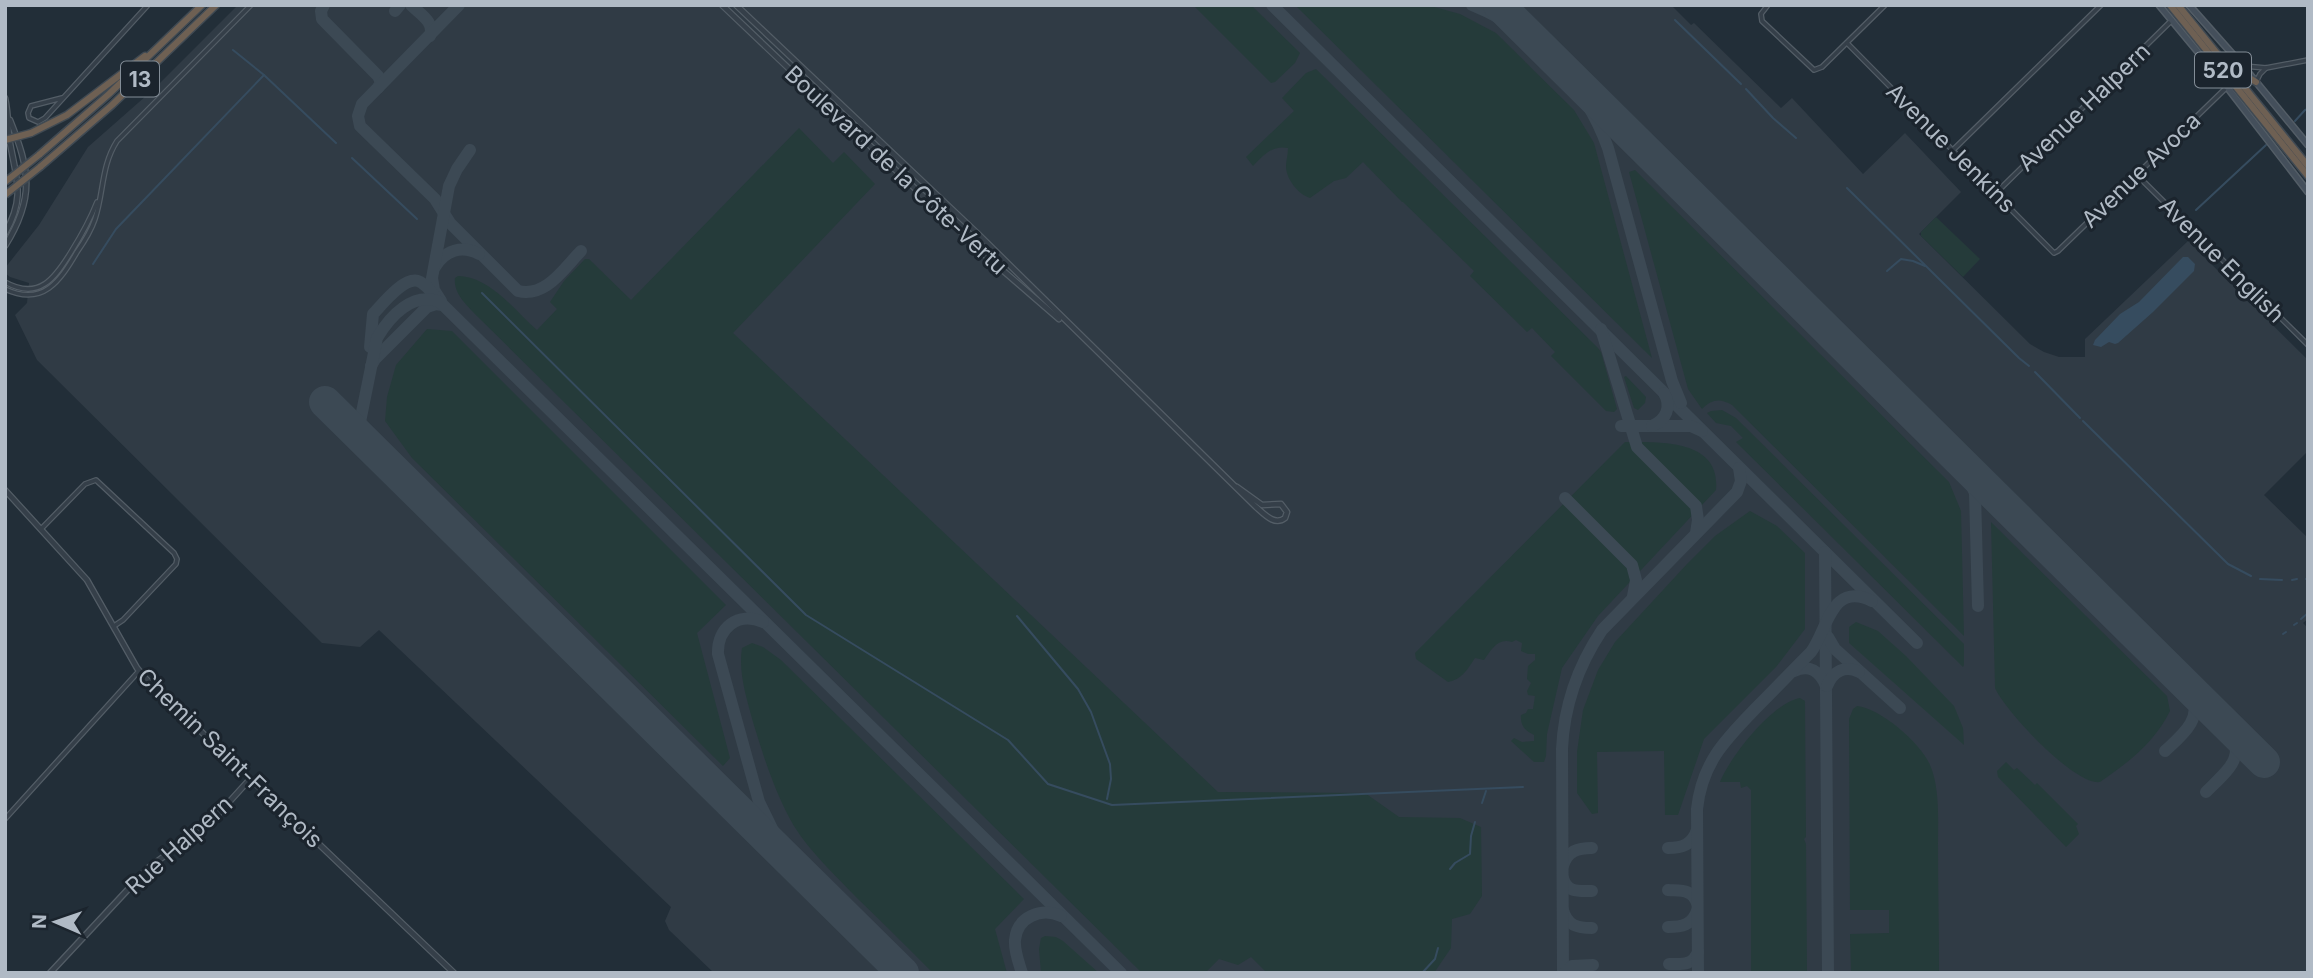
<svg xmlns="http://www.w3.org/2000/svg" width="2313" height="978" viewBox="0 0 2313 978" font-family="Inter,sans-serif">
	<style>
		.airport { fill: #303b45 }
		.green { fill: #253b3a }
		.water { fill: #364c5f }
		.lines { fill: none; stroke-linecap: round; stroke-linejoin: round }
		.stream { stroke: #364c5f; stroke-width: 2 }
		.taxiway { stroke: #3c4954; stroke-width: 12 }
		.runway { stroke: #3c4954; stroke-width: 32 }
		.minor-casing { stroke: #535d66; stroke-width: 6 }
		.tertiary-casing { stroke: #535d66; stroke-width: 7 }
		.secondary-casing { stroke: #535d66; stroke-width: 8 }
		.motorway-casing { stroke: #404a53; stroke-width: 9 }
		.minor { stroke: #353f49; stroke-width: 3.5 }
		.tertiary { stroke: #353f49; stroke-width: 4.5 }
		.secondary { stroke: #444f5b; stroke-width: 5 }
		.motorway { stroke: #6e6053; stroke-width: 6 }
		.motorway-bridge-casing { stroke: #404a53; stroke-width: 9; stroke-linecap: butt }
		.motorway-bridge { stroke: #6e6053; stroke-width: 6 }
		.labels { text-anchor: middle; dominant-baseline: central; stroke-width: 6; stroke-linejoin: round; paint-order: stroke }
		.shield { fill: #1b242d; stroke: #838d97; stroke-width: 2 }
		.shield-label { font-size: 21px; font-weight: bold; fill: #b0bac5 }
		.street-label { font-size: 23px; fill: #b0bac5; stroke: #1b242d }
	</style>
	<rect width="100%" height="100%" fill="#222e38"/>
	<polygon class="airport" points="238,5 1671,5 1691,25 1694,23 1781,108 1792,98 1863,174 1905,133 1961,192 1919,234 2030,344 2044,352 2059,357 2085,357 2085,339 2188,241 2308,360 2308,451 2264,495 2308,538 2308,619 2303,623 2308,628 2308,973 714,973 669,930 665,921 671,907 379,630 360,647 322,643 37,360 15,315 27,303 29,283 10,277 5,273 5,268 39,225 88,147 155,88"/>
	<g class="green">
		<polygon points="1193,5 1251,5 1300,53 1295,63 1275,82 1271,83"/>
		<polygon points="1295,5 1427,5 1460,14 1496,33 1574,110 1594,143 1652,358"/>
		<path d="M 1316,69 L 1598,348 L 1601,352 L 1617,409 L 1614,412 L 1606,411 L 1551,356 L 1555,352 L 1532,328 L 1527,332 L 1470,276 L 1474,271 L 1403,202 L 1402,202 L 1363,162 L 1346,178 L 1334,181 L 1310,198 C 1298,194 1286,179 1286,166 C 1286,160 1288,155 1288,148 C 1272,145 1264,155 1253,166 L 1246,157 L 1294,111 L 1282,98 L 1306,73 Z"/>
		<path d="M 799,128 L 833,163 L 844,152 L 875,184 L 733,333 L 1218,792 L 1365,793 L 1399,817 L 1460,818 L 1481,827 L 1482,896 L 1470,914 L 1452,919 L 1451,948 L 1434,973 L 1267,973 L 1251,957 L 1238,965 L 1219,959 L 1205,973 L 1142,973 L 478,317 C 468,306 453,294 455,278 L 458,276 C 491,277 515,311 537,330 L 557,309 L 550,302 L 564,281 L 585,259 L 589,259 L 631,300 Z"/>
		<path d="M 1635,170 L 1949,482 L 1961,511 L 1964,636 L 1732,405 C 1720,398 1712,399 1702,409 L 1688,389 L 1629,172 Z"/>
		<polygon points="1936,217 1980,259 1963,277 1921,236 1921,232"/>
		<polygon points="427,329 452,331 726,605 697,633 730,758 723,766 412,458 385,421 387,397 396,365"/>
		<polygon points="1626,376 1646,397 1645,403 1638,410 1634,408 1624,377"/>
		<polygon points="1722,410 1736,418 1964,644 1964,665 1963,667 1736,442 1743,438 1731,426 1716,423 1707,413 1711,411"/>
		<path d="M 1625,442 C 1660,442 1721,439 1716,490 L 1598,616 L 1562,668 L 1547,734 L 1546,756 L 1544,762 L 1534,762 L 1511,741 L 1514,738 L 1522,742 L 1534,741 L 1534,735 C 1525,731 1520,725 1521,715 L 1526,713 L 1528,709 L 1533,709 L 1535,696 L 1528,695 L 1527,691 L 1531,683 L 1527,679 L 1528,666 L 1535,660 L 1535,654 L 1528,654 L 1521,651 L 1522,643 L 1516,640 L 1512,642 C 1498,637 1491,650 1484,660 L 1475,658 C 1468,669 1461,680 1448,682 L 1416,659 L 1415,653 Z"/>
		<polygon points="1750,511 1777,526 1805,553 1805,629 1776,667 1704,739 1678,815 1665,815 1664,751 1597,752 1598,813 1592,814 1577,793 1577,752 1583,710 1598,670 1615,642 1687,564 1715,536"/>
		<path d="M 1991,522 L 2167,696 L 2170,711 C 2154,743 2129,762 2100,782 C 2075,786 2005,711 1995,688 Z"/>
		<polygon points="1856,622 1878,631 1906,656 1954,706 1963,728 1964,745 1849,643 1849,627"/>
		<path d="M 752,643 L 763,647 L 781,660 L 1024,899 L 995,929 L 1007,973 L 933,973 C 908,948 883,923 857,898 C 835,875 811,853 794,826 C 775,793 764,758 753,722 C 747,699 738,673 742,648 Z"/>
		<path d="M 1800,698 L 1805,701 L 1806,837 L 1804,839 L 1806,844 L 1807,973 L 1751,973 L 1751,790 L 1747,786 L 1741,788 L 1740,782 L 1720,782 C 1730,757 1772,703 1800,698 Z"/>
		<path d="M 1857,706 C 1880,708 1921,743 1930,765 C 1940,788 1938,819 1938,844 C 1938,887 1939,930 1939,973 L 1851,973 L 1850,934 L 1889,933 L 1889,910 L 1850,910 L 1849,719 L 1853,709 Z"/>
		<polygon points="2006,762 2014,770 2017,768 2035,785 2037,783 2078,824 2076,826 2079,834 2066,847 1998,777 1997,771"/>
		<polygon points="1045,936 1056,937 1063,941 1099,973 1041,973 1039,949 1041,938"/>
	</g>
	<polygon class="water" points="2183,257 2188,257 2195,264 2194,271 2153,312 2118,343 2115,344 2109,342 2101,347 2093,345 2095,340 2120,314 2139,302"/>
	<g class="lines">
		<g class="stream">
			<polyline points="1675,20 1741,84"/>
			<polyline points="233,50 264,75 336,143"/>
			<polyline points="1746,89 1773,118 1796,138"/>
			<polyline points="2295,121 2305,110 2308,109"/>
			<polyline points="352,158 417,219"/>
			<polyline points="1847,188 2019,358 2029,366"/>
			<polyline points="2196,210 2266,145"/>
			<polyline points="93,264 116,229 264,75"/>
			<polyline points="1887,271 1901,259 1913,261 1925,266"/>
			<polyline points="482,293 806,615 1008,740 1048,784 1112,805 1523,787"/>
			<polyline points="2035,372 2080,418"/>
			<polyline points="2083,421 2228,564 2251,576"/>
			<polyline points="2260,579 2282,580"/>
			<polyline points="2306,579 2308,579"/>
			<polyline points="2292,580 2297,579"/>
			<polyline points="1017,616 1078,689 1091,712 1110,764 1111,779 1107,799"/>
			<polyline points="2301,619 2308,613"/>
			<polyline points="2294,625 2297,623"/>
			<polyline points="2283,634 2286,632"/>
			<polyline points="1482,803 1486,791"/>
			<polyline points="1450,869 1455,863 1470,854 1471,836 1475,822"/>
			<polyline points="1422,973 1435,959 1438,948"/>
		</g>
		<g class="taxiway">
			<polyline points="324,5 321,11 322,19 378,76 381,82 378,88"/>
			<path d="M 411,5 C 420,14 435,22 430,36"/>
			<path d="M 459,5 L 362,104 L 358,116 L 360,126 L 435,199 L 450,223 L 518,291 C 546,298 564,268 581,251"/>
			<polyline points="1272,5 1917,643"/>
			<path d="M 1472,5 C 1535,30 1585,84 1608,148 L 1672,381 L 1681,403"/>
			<polyline points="395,11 400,5"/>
			<path d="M 435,267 C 445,250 462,245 479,254"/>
			<polyline points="441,301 434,290 432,278 449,186 457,169 470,150"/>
			<polyline points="1601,329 1637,447 1696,506 1698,520 1696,533"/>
			<path d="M 370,347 L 373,314 C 382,305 403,277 418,281 C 425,283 430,291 435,296"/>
			<polyline points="371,366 375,359 427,307 436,304 442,305"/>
			<polyline points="1621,426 1691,426 1702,431"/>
			<path d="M 1652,426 C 1666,420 1672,407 1664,393"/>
			<path d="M 369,445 L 363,436 L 360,422 L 377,338 C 390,316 413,291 440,302 L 1121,973"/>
			<polyline points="1961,463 1975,493 1978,606"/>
			<polyline points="1565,498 1632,565 1636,580 1633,596"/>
			<polyline points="1825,552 1828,973"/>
			<path d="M 763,622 C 738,611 717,628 718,654 L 759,802 L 779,843 L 802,873"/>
			<polyline points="1828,637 1835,649 1900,708"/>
			<path d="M 1794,671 C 1809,664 1820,671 1826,686"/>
			<path d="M 1827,686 C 1833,671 1845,665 1859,672"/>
			<path d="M 2196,695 C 2210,716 2253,737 2229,768 C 2223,776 2214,784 2206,792"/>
			<path d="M 2165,751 C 2181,736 2204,719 2191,694 C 2188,687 2181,682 2177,676"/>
			<path d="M 1668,848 C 1682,848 1692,845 1697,830"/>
			<path d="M 1563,866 C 1567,851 1578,848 1592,848"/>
			<path d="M 1563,878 C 1567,893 1579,891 1592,891"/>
			<path d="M 1668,890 C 1681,891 1692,889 1697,903"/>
			<path d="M 1563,910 C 1567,926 1578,928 1592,928"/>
			<path d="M 1668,927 C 1682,927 1692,925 1697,911"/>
			<path d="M 1669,964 C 1682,964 1692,966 1698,952"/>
			<path d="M 1022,973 C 1019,963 1014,951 1015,940 C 1017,917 1041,907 1061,916"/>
			<path d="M 1563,973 L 1562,749 C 1564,705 1578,666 1602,630 L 1737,492 L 1741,481 L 1739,468"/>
			<polyline points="1565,973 1572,966 1593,965"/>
			<path d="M 1698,973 L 1697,809 C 1702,762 1726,739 1757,707 C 1775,689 1793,670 1811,652 C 1828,629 1831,581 1872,601"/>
		</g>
		<g class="runway">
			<polyline points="1499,5 2264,762"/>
			<polyline points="325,402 903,973"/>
		</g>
		<g class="minor-casing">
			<g id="minor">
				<polyline points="1768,5 1761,14 1762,21 1814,70 1822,67 1885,5"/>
				<polyline points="1847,43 2054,253 2058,251 2227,87"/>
				<polyline points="2244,66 2266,68 2308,60"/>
				<polyline points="2256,82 2260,74 2266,68"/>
				<polyline points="62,98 31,106 28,113 29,118 38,122 45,118 148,5"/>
				<polyline points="1953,150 2101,5"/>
				<polyline points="2136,174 2308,345"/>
				<polyline points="1996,193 2172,20"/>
				<path d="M 5,282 C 39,301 55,278 71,252 C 81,236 90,220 97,202"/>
				<path d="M 5,289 C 43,307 60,281 77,252 C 84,242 91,231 95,219 C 104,192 101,166 117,141 L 251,5"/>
				<polyline points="41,529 85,484 96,480 174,553 177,559 176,564 123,620 114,626"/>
				<polyline points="5,819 139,671"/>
			</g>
		</g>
		<g class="tertiary-casing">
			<g id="tertiary">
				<polyline points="722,5 985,255 1059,319"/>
				<path d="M 736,5 L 978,234 L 1256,507 C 1265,515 1275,526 1285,518 L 1287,512 L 1281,504 L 1262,505 L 1237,487"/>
				<path d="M 5,98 C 8,111 8,124 9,137 C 15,176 27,195 5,233"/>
				<path d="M 5,246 C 35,198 30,170 10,120"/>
				<polyline points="5,490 87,580 137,668 146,679 454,973"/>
				<polyline points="50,973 148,868 211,822 250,779"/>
			</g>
		</g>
		<g class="secondary-casing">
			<g id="secondary">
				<polyline points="2159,5 2227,87 2308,192"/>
				<polyline points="2189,5 2243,66 2308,145"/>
			</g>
		</g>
		<g class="motorway-casing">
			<g id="motorway">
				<polyline points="2170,5 2308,176"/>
				<polyline points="2178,5 2308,166"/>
				<polyline points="2226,57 2243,74 2256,82"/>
				<polyline points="31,133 67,115 145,56"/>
				<polyline points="39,155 109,94 202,5"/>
				<polyline points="40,167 112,105 216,5"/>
			</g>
		</g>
		<use href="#minor" class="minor"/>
		<use href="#tertiary" class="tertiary"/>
		<use href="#secondary" class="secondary"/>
		<use href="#motorway" class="motorway"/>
		<g class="motorway-bridge-casing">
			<g id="motorway-bridge">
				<polyline points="5,140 31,133"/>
				<polyline points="5,182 39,155"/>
				<polyline points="5,195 40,167"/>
			</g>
		</g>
		<use href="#motorway-bridge" class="motorway-bridge"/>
	</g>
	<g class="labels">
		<g class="shield">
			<rect x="2195" y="52.5" width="56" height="35" rx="5"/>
			<rect x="121" y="61.5" width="38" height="35" rx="5"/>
		</g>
		<g class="shield-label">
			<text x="2223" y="70">520</text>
			<text x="140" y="79">13</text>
		</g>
		<g class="street-label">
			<text transform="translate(2084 107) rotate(-44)">Avenue Halpern</text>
			<text transform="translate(1951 148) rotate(45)">Avenue Jenkins</text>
			<text transform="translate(896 170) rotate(43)">Boulevard de la Côte-Vertu</text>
			<text transform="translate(2141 170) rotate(-44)">Avenue Avoca</text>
			<text transform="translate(2222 260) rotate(45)">Avenue English</text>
			<text transform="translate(230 758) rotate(44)">Chemin Saint-François</text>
			<text transform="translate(179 845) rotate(-42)">Rue Halpern</text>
		</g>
	</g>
	<rect width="2313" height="978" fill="none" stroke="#b0bac5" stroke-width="14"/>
	<g transform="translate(56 922) rotate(272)" stroke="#1b242d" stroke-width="5" paint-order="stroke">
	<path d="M0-5L12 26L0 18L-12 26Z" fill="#b0bac5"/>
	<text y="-10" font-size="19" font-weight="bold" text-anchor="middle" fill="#b0bac5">N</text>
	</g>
</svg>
